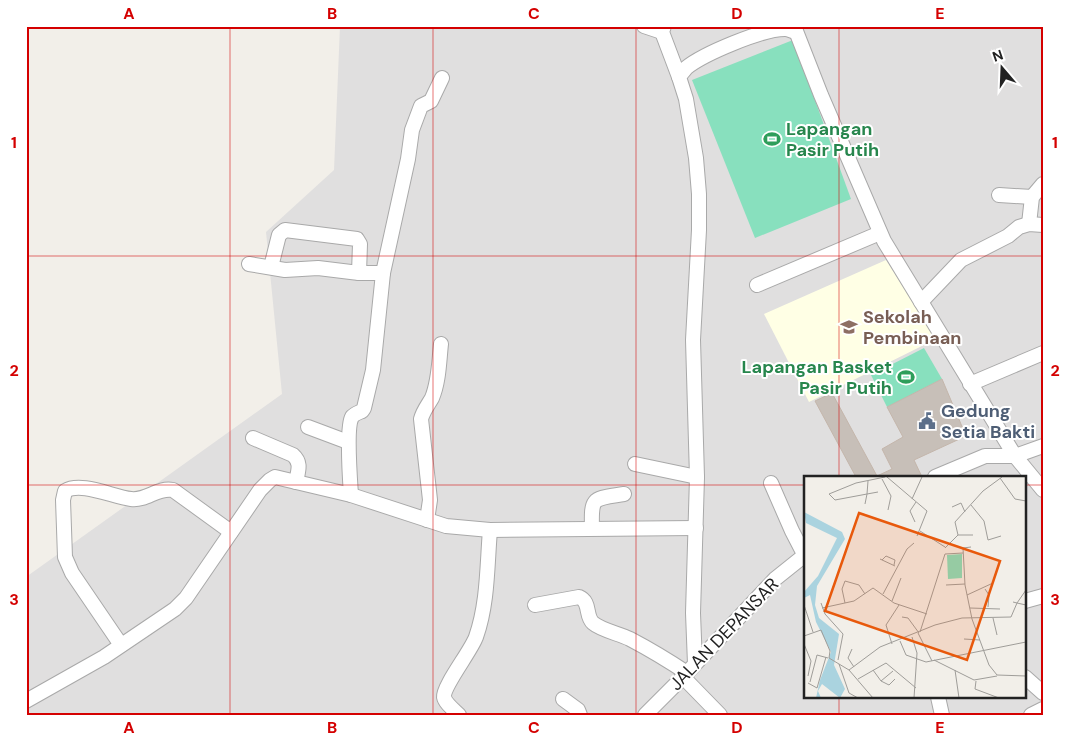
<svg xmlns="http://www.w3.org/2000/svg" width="1069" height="741" viewBox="0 0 1069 741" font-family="'DM Sans',sans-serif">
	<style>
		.residential { fill: #e0dfdf; fill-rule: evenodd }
		.education { fill: #ffffe5 }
		.pitch { fill: #88e0be }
		.building { fill: #c7bfb8; stroke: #c4b6ab }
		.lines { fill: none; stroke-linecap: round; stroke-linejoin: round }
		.minor-casing { stroke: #a9a9a9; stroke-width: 16 }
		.minor { stroke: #fff; stroke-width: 14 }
		.grid { fill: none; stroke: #d40000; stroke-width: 1; stroke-opacity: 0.55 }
		.labels { text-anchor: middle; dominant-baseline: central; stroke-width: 4; stroke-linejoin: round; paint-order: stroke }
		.leisure-label { font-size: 18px; font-weight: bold; fill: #27864d; stroke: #fff; text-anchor: start }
		.education-label { font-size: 18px; font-weight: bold; fill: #785e54; stroke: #fff; text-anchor: start }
		.service-label { font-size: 18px; font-weight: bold; fill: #4e5e75; stroke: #fff; text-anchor: start }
		.street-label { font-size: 18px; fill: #222; stroke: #fff }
		.inset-road { fill: none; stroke: #9f9d99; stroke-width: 1 }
		.view { fill: #e8590c; fill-opacity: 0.15; stroke: #e8590c; stroke-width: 2.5 }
		.inset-edge { fill: none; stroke: #222; stroke-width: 2.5 }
		.neatline { fill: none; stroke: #d40000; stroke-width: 2 }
		.grid-label { font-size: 16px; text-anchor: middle; font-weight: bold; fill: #d40000 }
	</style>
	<rect width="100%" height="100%" fill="#f2efe9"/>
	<path class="residential" d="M 340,26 L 1043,26 L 1043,715 L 26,715 L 26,577 L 282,394 L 266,232 L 334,170 ZM 805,477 L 1025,477 L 1025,697 L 805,697 Z"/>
	<polygon class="education" points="886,260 936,339 809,402 764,314"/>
	<g class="pitch">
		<polygon points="793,40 851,199 755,238 692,80"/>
		<polygon points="924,348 942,379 887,407 871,375"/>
	</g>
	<polygon class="building" points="942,379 966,436 914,460 922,477 856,477 815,401 832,393 877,476 892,469 882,449 903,437 887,407"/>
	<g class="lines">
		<g class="minor-casing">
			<g id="minor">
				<polyline points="644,26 662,32"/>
				<polyline points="664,26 662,32 679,77"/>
				<polyline points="794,26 821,95 884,241 1015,456 1043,490"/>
				<polyline points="999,195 1032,197"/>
				<polyline points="1029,224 1032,197 1043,184"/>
				<polyline points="249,264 285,270 318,268 359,273 383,273"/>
				<polyline points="271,267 279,235 285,230 357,239 360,244 359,273"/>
				<polyline points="757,285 880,233"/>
				<polyline points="921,302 961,260 1008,236 1019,227 1029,224 1043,225"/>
				<polyline points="970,384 1043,353"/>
				<polyline points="308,427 348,442"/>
				<path d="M 253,438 L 293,455 C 302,463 298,471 296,482"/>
				<polyline points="635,464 697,477"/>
				<polyline points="935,477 985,456 1015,456 1043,446"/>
				<polyline points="771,483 792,531 805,556"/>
				<path d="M 351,495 C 350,480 346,427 352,417 C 354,414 360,412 362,411 L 364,408 L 373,370 L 383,273 L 408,159 L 412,130 L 421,106 L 431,101 L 442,78"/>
				<path d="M 427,520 L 430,500 L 421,419 C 423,411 428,405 432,398 C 439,381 439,362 441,344"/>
				<path d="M 592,528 C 591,496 593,499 624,494"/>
				<polyline points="1025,601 1043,596"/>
				<path d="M 535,605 L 579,597 C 591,602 585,616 593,623 C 601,630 620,634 630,639 C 649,649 669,661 687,673"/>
				<path d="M 121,645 L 72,573 L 65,557 L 63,500 L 65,491 C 81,481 113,497 131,499 C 147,501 157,487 173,490 L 231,532"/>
				<path d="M 695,664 L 693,613 L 697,477 L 693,340 L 699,230 L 699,194 L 696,158 L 686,99 L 679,77 C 681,74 684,71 686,68 C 703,54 762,29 785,29 C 788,29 792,31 796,32"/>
				<polyline points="683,677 720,715"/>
				<polyline points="1025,677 1043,693"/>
				<polyline points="938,697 942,715"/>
				<polyline points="563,699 578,710 580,715"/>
				<polyline points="26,701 104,657 175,609 186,598 260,490 270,480 275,477 351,495 446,526 490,530 696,528"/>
				<path d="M 459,715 C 454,710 445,703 444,697 C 443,686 471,651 476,637 C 488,603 487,565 490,530"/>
				<polyline points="645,715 683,677 775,579 805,555"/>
				<polyline points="1031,715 1043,709"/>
			</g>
		</g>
		<use href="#minor" class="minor"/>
	</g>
	<path class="grid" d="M 230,26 L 230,715M 433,26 L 433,715M 636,26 L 636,715M 839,26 L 839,477M 26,256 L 1043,256M 26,485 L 805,485M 1025,485 L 1043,485M 839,697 L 839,715"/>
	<defs>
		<g id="stadium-bare" transform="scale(1.35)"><path d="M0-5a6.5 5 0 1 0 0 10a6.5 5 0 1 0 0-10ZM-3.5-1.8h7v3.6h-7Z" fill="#2e9e5b" stroke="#fff" stroke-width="2.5" paint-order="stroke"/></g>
		<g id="school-bare" transform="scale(1.35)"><path d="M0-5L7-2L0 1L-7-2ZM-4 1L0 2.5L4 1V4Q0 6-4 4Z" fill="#8d6e63" stroke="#fff" stroke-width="2.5" paint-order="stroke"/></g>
		<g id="civic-bare" transform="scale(1.35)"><path d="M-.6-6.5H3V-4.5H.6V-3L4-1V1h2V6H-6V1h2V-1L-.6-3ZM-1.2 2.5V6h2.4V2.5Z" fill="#5c6f8a" stroke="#fff" stroke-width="2.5" paint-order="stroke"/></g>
	</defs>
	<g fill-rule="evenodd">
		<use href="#stadium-bare" x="772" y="139"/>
		<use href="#school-bare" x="849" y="327"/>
		<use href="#stadium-bare" x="906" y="377"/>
		<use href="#civic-bare" x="927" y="421"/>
	</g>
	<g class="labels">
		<g class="leisure-label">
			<text x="786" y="129">Lapangan<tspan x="786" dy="21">Pasir Putih</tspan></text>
			<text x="892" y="367" text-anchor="end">Lapangan Basket<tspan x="892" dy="21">Pasir Putih</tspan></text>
		</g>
		<g class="education-label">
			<text x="863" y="317">Sekolah<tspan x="863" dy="21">Pembinaan</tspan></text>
		</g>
		<g class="service-label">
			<text x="941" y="411">Gedung<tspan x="941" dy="21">Setia Bakti</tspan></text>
		</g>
		<g class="street-label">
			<text transform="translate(724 634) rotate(-46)">JALAN DEPANSAR</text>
		</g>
	</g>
	<g transform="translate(804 476)">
		<rect width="222" height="222" fill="#f2efe9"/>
		<path d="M 158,78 L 158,102 L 144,103 L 143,79 Z" fill="#88e0be"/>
		<path d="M 0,36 L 38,56 L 41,63 L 13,110 L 11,129 L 15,142 L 35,158 L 30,189 L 41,213 L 36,222 L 18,208 L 14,215 L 17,222 L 12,222 L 16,204 L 27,176 L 12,146 L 6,119 L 0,122 L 0,116 L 14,100 L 33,62 L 2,47 Z" fill="#aad3df"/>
		<path class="inset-road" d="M 83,1 L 123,35 L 113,60M 196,2 L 211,23 L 222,25M 78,3 L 87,20 L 84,34M 64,5 L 63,18 L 74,16M 108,23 L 118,1M 61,28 L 63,18 L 31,24 L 25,18 L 52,7 L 81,1M 167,29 L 180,45 L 184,64 L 197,60M 148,31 L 157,27 L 161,36M 111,46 L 106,35 L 112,26M 116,55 L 141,71M 169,59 L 154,59 L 151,46 L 179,15 L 198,1M 167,71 L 159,72 L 161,109 L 168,143 L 185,189 L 193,199 L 222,200M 141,72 L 154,59M 76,83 L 91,90M 78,84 L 82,80 L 91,84 L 90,89M 142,109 L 161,108M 181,113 L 185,119 L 184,131M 79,118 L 103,73 L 110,67M 163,119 L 189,107M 88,125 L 97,102M 209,126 L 213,127 L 222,114M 17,127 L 21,138 L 39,158 L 34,184M 41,127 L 38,113 L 41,105 L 55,109 L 61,118M 0,129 L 9,156M 18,132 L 50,125 L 69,112 L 90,127 L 123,138M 166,132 L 196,133M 98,141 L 104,142 L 115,157M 189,142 L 193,159M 116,156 L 141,78 L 159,77M 114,157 L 128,185M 0,160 L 17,154 L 26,175 L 25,182 L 45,194 L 69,222M 108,161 L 113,177 L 110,222M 160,163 L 176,164M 96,165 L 102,179 L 122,186 L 222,166M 0,168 L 7,185 L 4,200M 88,168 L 82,149 L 95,129M 48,173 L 44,182 L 50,191M 130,184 L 170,204 L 193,200M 35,188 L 45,217 L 54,222M 45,194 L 76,171 L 131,149 L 158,142 L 207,141 L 213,127 L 222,129M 69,194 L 77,205 L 89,195M 151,194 L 155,222M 54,203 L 82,187 L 112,212M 77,205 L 85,209 L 91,203M 172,205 L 171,213 L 195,222M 6,206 L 13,179 L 24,182M 4,207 L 13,212 L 22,181"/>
		<path class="view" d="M 55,37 L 196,85 L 163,184 L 21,135 Z"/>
		<rect width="222" height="222" class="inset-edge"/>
	</g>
	<rect width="1069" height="741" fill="none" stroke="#ffffff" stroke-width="55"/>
	<g transform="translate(1002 68) rotate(341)" stroke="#ffffff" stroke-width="4" paint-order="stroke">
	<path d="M0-4L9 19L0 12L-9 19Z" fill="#222222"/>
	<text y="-8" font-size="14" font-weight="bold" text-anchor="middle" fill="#222222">N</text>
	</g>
	<rect x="28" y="28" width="1014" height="686" class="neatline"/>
	<g class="grid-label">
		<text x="129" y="19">A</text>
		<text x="332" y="19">B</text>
		<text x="534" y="19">C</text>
		<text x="737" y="19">D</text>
		<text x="940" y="19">E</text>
		<text x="14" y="148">1</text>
		<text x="1055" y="148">1</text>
		<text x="14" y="376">2</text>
		<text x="1055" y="376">2</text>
		<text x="14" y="605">3</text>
		<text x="1055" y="605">3</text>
		<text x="129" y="733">A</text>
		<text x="332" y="733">B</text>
		<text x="534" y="733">C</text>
		<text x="737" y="733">D</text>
		<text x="940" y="733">E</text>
	</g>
</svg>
